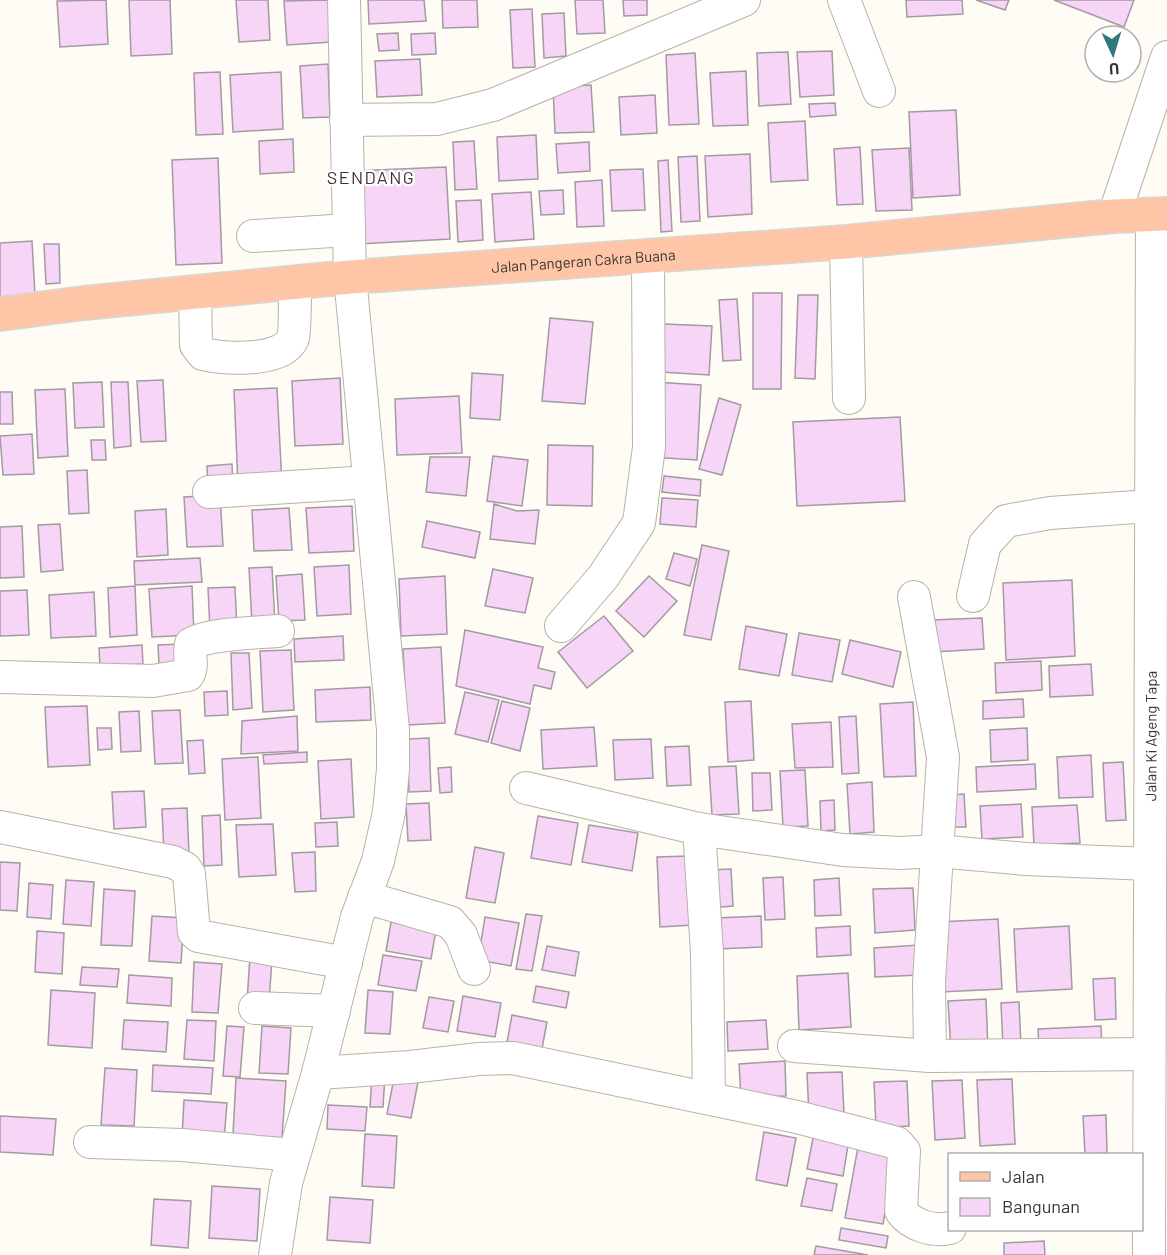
<svg xmlns="http://www.w3.org/2000/svg" width="1167" height="1255" viewBox="0 0 1167 1255" font-family="Barlow,sans-serif">
	<style>
		.building { fill: #f6d5f6; stroke: #a39aa2; stroke-width: 1.5 }
		.lines { fill: none; stroke-linecap: round; stroke-linejoin: round }
		.minor-casing { stroke: #b8b3a8; stroke-width: 34 }
		.major-casing { stroke: #d7d7d6; stroke-width: 36 }
		.minor { stroke: #fff; stroke-width: 32 }
		.major { stroke: #fec6a6; stroke-width: 33 }
		.labels { text-anchor: middle; dominant-baseline: central; stroke-width: 4.5; stroke-linejoin: round; paint-order: stroke }
		.street-label { font-size: 15px; fill: #383631; stroke: #fff }
		.quarter-label { font-size: 18px; letter-spacing: 1.5px; fill: #383631; stroke: #fff }
	</style>
	<rect width="100%" height="100%" fill="#fffbf5"/>
	<g class="building">
		<polygon points="106,0 108,44 60,47 57,1"/>
		<polygon points="129,0 170,0 172,54 131,56"/>
		<polygon points="236,0 268,0 270,40 239,42"/>
		<polygon points="330,0 332,42 287,45 284,1"/>
		<polygon points="368,0 424,0 426,21 369,24"/>
		<polygon points="442,0 477,0 478,27 443,28"/>
		<polygon points="575,0 603,0 605,33 577,34"/>
		<polygon points="623,0 647,0 647,15 624,16"/>
		<polygon points="906,0 962,0 963,14 907,17"/>
		<polygon points="976,0 1009,0 1005,10"/>
		<polygon points="1054,0 1134,0 1124,27"/>
		<polygon points="532,9 535,67 513,68 510,10"/>
		<polygon points="564,13 566,56 544,58 542,14"/>
		<polygon points="398,33 399,50 379,51 377,34"/>
		<polygon points="435,33 436,54 412,55 411,34"/>
		<polygon points="832,51 834,95 800,97 797,52"/>
		<polygon points="788,52 791,104 759,106 757,53"/>
		<polygon points="695,53 699,124 669,125 666,55"/>
		<polygon points="420,59 422,95 377,97 375,61"/>
		<polygon points="328,64 330,117 303,118 300,66"/>
		<polygon points="746,71 748,125 713,126 710,73"/>
		<polygon points="220,72 223,134 196,135 194,73"/>
		<polygon points="281,72 283,129 233,132 230,75"/>
		<polygon points="591,85 594,132 555,133 553,87"/>
		<polygon points="655,95 657,133 621,135 619,97"/>
		<polygon points="835,103 836,115 810,117 809,104"/>
		<polygon points="956,110 960,195 913,198 909,112"/>
		<polygon points="805,121 808,180 771,182 768,123"/>
		<polygon points="536,135 538,179 499,181 497,137"/>
		<polygon points="293,139 294,172 260,174 259,141"/>
		<polygon points="474,141 477,189 455,190 453,142"/>
		<polygon points="589,142 590,171 558,173 556,144"/>
		<polygon points="860,147 863,204 837,205 834,149"/>
		<polygon points="909,148 912,210 876,211 872,150"/>
		<polygon points="750,154 752,214 708,217 705,156"/>
		<polygon points="697,156 700,221 681,222 678,157"/>
		<polygon points="218,158 222,263 176,265 172,160"/>
		<polygon points="668,160 672,231 661,232 658,161"/>
		<polygon points="446,167 450,239 358,244 354,171"/>
		<polygon points="643,169 645,210 612,211 610,170"/>
		<polygon points="602,180 604,226 577,227 575,182"/>
		<polygon points="563,190 564,214 541,215 539,191"/>
		<polygon points="531,192 534,239 495,242 492,194"/>
		<polygon points="481,200 483,240 458,242 456,201"/>
		<polygon points="32,241 35,295 0,297 0,243"/>
		<polygon points="44,244 59,244 60,283 46,284"/>
		<polygon points="753,293 782,293 781,389 753,389"/>
		<polygon points="798,295 818,295 815,379 795,378"/>
		<polygon points="737,299 741,360 723,361 719,300"/>
		<polygon points="550,318 593,322 585,404 542,401"/>
		<polygon points="664,324 712,326 709,375 661,372"/>
		<polygon points="472,373 503,375 500,420 470,418"/>
		<polygon points="340,378 343,444 295,446 292,381"/>
		<polygon points="163,380 166,441 141,442 137,381"/>
		<polygon points="102,382 104,427 75,428 73,383"/>
		<polygon points="111,382 128,382 131,446 114,448"/>
		<polygon points="655,382 701,385 697,460 651,457"/>
		<polygon points="277,388 282,484 238,486 234,390"/>
		<polygon points="65,389 68,456 38,458 35,390"/>
		<polygon points="0,392 12,392 13,424 0,424"/>
		<polygon points="459,396 462,453 397,455 395,399"/>
		<polygon points="719,398 741,405 722,475 699,469"/>
		<polygon points="900,417 905,501 797,506 793,422"/>
		<polygon points="32,434 34,474 3,475 0,436"/>
		<polygon points="91,440 105,440 106,460 92,460"/>
		<polygon points="548,445 593,446 592,506 547,505"/>
		<polygon points="493,456 528,460 522,506 487,501"/>
		<polygon points="430,457 470,457 466,496 426,492"/>
		<polygon points="232,464 233,488 208,489 207,466"/>
		<polygon points="87,470 89,513 69,514 67,471"/>
		<polygon points="664,476 701,480 700,496 662,492"/>
		<polygon points="220,495 223,546 187,547 184,497"/>
		<polygon points="662,498 698,500 696,527 660,524"/>
		<polygon points="494,504 517,511 539,510 535,544 490,539"/>
		<polygon points="352,506 354,551 309,553 306,508"/>
		<polygon points="289,508 292,550 254,551 252,510"/>
		<polygon points="166,509 168,555 137,557 135,511"/>
		<polygon points="427,521 480,532 475,558 422,547"/>
		<polygon points="60,524 63,570 41,572 38,525"/>
		<polygon points="22,526 24,577 0,578 0,527"/>
		<polygon points="702,545 729,551 711,640 684,635"/>
		<polygon points="674,553 697,559 690,586 666,579"/>
		<polygon points="200,558 202,582 135,585 134,561"/>
		<polygon points="349,565 351,614 317,616 314,567"/>
		<polygon points="272,567 275,623 252,624 249,568"/>
		<polygon points="493,569 533,578 525,613 485,606"/>
		<polygon points="302,574 305,620 279,621 276,576"/>
		<polygon points="445,576 447,634 401,636 399,579"/>
		<polygon points="649,576 677,601 644,637 616,611"/>
		<polygon points="1072,580 1075,656 1006,660 1003,583"/>
		<polygon points="135,586 137,635 110,637 108,588"/>
		<polygon points="192,586 194,635 152,637 149,589"/>
		<polygon points="235,587 237,629 210,631 208,588"/>
		<polygon points="27,590 29,635 0,636 0,591"/>
		<polygon points="94,592 96,636 51,638 49,595"/>
		<polygon points="604,616 633,651 587,688 558,652"/>
		<polygon points="982,618 984,649 933,652 931,620"/>
		<polygon points="746,626 787,634 779,676 739,669"/>
		<polygon points="465,630 543,647 538,668 555,672 551,689 534,685 530,704 456,686"/>
		<polygon points="799,633 840,640 832,682 792,675"/>
		<polygon points="343,636 344,660 295,662 294,639"/>
		<polygon points="850,640 901,652 893,687 842,674"/>
		<polygon points="181,644 182,664 159,665 158,645"/>
		<polygon points="142,645 143,664 100,666 99,648"/>
		<polygon points="441,647 445,723 407,725 403,649"/>
		<polygon points="291,650 294,710 263,712 260,651"/>
		<polygon points="231,653 249,653 252,708 233,710"/>
		<polygon points="1041,661 1042,690 996,693 995,663"/>
		<polygon points="1091,664 1093,695 1050,697 1049,666"/>
		<polygon points="370,687 371,720 316,722 315,690"/>
		<polygon points="227,691 228,715 205,716 204,692"/>
		<polygon points="465,692 499,700 488,742 455,734"/>
		<polygon points="1023,699 1024,717 983,719 983,701"/>
		<polygon points="502,701 530,708 520,751 491,743"/>
		<polygon points="751,701 754,760 728,762 725,702"/>
		<polygon points="913,702 916,776 884,777 880,704"/>
		<polygon points="87,706 90,765 48,767 45,707"/>
		<polygon points="180,710 183,763 155,764 152,711"/>
		<polygon points="139,711 141,751 121,752 119,712"/>
		<polygon points="297,716 298,751 241,754 242,721"/>
		<polygon points="856,716 859,773 842,774 839,717"/>
		<polygon points="831,722 833,767 795,768 792,724"/>
		<polygon points="594,727 597,766 543,769 541,730"/>
		<polygon points="97,728 111,728 112,749 98,750"/>
		<polygon points="1027,728 1028,760 991,762 990,730"/>
		<polygon points="429,738 431,791 409,792 407,739"/>
		<polygon points="651,739 653,778 615,780 613,740"/>
		<polygon points="203,740 205,773 189,774 187,741"/>
		<polygon points="689,746 691,785 667,786 665,747"/>
		<polygon points="307,752 307,762 264,764 263,755"/>
		<polygon points="1091,755 1093,797 1059,798 1057,757"/>
		<polygon points="258,757 261,818 225,820 222,759"/>
		<polygon points="351,759 354,817 321,819 318,761"/>
		<polygon points="1123,762 1126,820 1106,821 1103,763"/>
		<polygon points="1035,764 1036,789 977,792 976,767"/>
		<polygon points="736,766 739,814 712,815 709,767"/>
		<polygon points="451,767 452,792 440,793 438,768"/>
		<polygon points="805,770 808,826 783,827 780,771"/>
		<polygon points="752,773 770,773 772,810 753,811"/>
		<polygon points="872,782 874,832 850,834 847,784"/>
		<polygon points="144,791 146,827 114,829 112,792"/>
		<polygon points="964,794 966,827 953,827 951,795"/>
		<polygon points="834,800 835,830 821,831 820,801"/>
		<polygon points="429,803 431,840 408,841 406,804"/>
		<polygon points="1021,804 1023,837 982,839 980,806"/>
		<polygon points="1077,805 1080,843 1034,845 1032,807"/>
		<polygon points="187,808 189,854 164,855 162,809"/>
		<polygon points="220,815 222,865 204,866 202,816"/>
		<polygon points="538,816 578,823 571,865 531,858"/>
		<polygon points="337,822 338,846 316,847 315,823"/>
		<polygon points="273,824 276,875 239,877 236,825"/>
		<polygon points="589,825 638,833 632,871 582,862"/>
		<polygon points="475,847 504,853 495,903 466,898"/>
		<polygon points="315,852 316,891 295,892 292,853"/>
		<polygon points="689,856 693,925 660,927 657,857"/>
		<polygon points="0,862 20,863 17,911 0,910"/>
		<polygon points="731,869 733,906 710,908 709,870"/>
		<polygon points="783,877 785,919 765,920 763,878"/>
		<polygon points="839,878 841,915 815,916 814,880"/>
		<polygon points="66,880 94,882 91,926 63,924"/>
		<polygon points="29,883 53,885 51,919 27,917"/>
		<polygon points="913,888 915,930 875,933 873,889"/>
		<polygon points="104,889 135,891 132,946 101,945"/>
		<polygon points="526,914 542,916 532,971 516,969"/>
		<polygon points="152,916 184,918 181,963 149,961"/>
		<polygon points="761,916 762,947 717,949 716,918"/>
		<polygon points="485,917 519,923 511,966 478,960"/>
		<polygon points="998,919 1002,989 940,992 937,922"/>
		<polygon points="391,922 436,930 431,959 386,951"/>
		<polygon points="850,926 851,955 817,957 816,928"/>
		<polygon points="1069,926 1072,989 1017,992 1014,929"/>
		<polygon points="37,931 64,933 62,974 35,972"/>
		<polygon points="919,945 920,975 875,977 874,948"/>
		<polygon points="547,946 579,952 575,976 542,970"/>
		<polygon points="383,955 422,961 416,991 378,985"/>
		<polygon points="250,956 272,959 269,1002 247,1001"/>
		<polygon points="194,962 222,964 218,1013 192,1012"/>
		<polygon points="82,967 119,969 117,987 80,985"/>
		<polygon points="848,973 851,1027 799,1030 797,976"/>
		<polygon points="129,975 172,978 171,1006 127,1003"/>
		<polygon points="1115,978 1116,1019 1095,1020 1093,979"/>
		<polygon points="536,986 569,992 566,1008 533,1002"/>
		<polygon points="51,990 95,993 92,1048 48,1045"/>
		<polygon points="368,990 393,992 390,1034 365,1033"/>
		<polygon points="463,996 501,1003 495,1037 457,1031"/>
		<polygon points="429,997 454,1001 448,1032 423,1028"/>
		<polygon points="986,999 988,1049 951,1051 948,1001"/>
		<polygon points="1019,1002 1021,1046 1003,1047 1001,1003"/>
		<polygon points="512,1015 547,1022 541,1054 506,1048"/>
		<polygon points="124,1020 168,1022 166,1052 122,1049"/>
		<polygon points="187,1020 216,1021 214,1061 184,1059"/>
		<polygon points="766,1020 768,1049 728,1051 727,1022"/>
		<polygon points="227,1026 244,1027 240,1077 223,1076"/>
		<polygon points="262,1026 291,1028 288,1074 259,1073"/>
		<polygon points="1101,1026 1102,1049 1039,1052 1038,1029"/>
		<polygon points="785,1061 786,1096 741,1098 739,1064"/>
		<polygon points="153,1065 213,1068 211,1094 152,1091"/>
		<polygon points="105,1068 137,1070 134,1126 101,1125"/>
		<polygon points="842,1072 844,1114 809,1116 807,1073"/>
		<polygon points="395,1073 419,1077 411,1118 387,1114"/>
		<polygon points="372,1074 385,1075 383,1107 370,1107"/>
		<polygon points="236,1078 286,1081 282,1138 233,1134"/>
		<polygon points="1012,1079 1015,1144 980,1146 977,1080"/>
		<polygon points="962,1080 965,1138 935,1140 932,1081"/>
		<polygon points="907,1081 909,1126 876,1128 874,1082"/>
		<polygon points="184,1100 227,1103 224,1140 182,1137"/>
		<polygon points="328,1105 367,1107 365,1131 327,1129"/>
		<polygon points="1106,1115 1107,1153 1085,1154 1083,1116"/>
		<polygon points="0,1116 56,1119 53,1155 0,1152"/>
		<polygon points="764,1132 796,1138 787,1186 756,1180"/>
		<polygon points="814,1133 849,1139 843,1176 807,1169"/>
		<polygon points="365,1134 397,1136 394,1188 362,1186"/>
		<polygon points="858,1147 895,1153 883,1224 845,1218"/>
		<polygon points="807,1178 837,1184 832,1211 801,1206"/>
		<polygon points="212,1186 260,1189 257,1241 209,1238"/>
		<polygon points="330,1197 373,1200 370,1243 327,1240"/>
		<polygon points="154,1199 191,1201 188,1248 151,1245"/>
		<polygon points="841,1228 888,1236 886,1248 839,1240"/>
		<polygon points="1044,1241 1045,1255 1004,1255 1004,1243"/>
		<polygon points="816,1246 868,1255 814,1255"/>
	</g>
	<g class="lines">
		<g class="minor-casing">
			<g id="minor">
				<polyline points="844,0 879,91"/>
				<polyline points="346,120 437,119 493,105 744,0"/>
				<polyline points="1114,216 1167,57"/>
				<polyline points="253,236 348,230"/>
				<polyline points="846,242 849,398"/>
				<path d="M 195,292 L 196,345 L 203,354 C 224,359 283,363 293,338 C 295,332 295,292 295,282"/>
				<polyline points="209,492 369,482"/>
				<polyline points="973,596 985,544 1006,521 1050,513 1150,506"/>
				<polyline points="561,626 603,577 639,523 649,447 648,257"/>
				<path d="M 0,677 L 153,681 L 188,675 C 194,665 188,655 191,644 C 209,633 256,633 278,631"/>
				<polyline points="526,788 699,829 843,850 901,853 937,851 1026,859 1150,864"/>
				<polyline points="0,827 173,862 185,868 189,874 194,932 198,936 346,963"/>
				<polyline points="699,829 707,953 709,1098"/>
				<polyline points="364,897 450,922 461,935 474,969"/>
				<polyline points="255,1008 334,1011"/>
				<polyline points="794,1046 930,1056 929,982 943,757 914,597"/>
				<polyline points="930,1056 1149,1054"/>
				<path d="M 318,1073 L 410,1067 L 479,1059 L 513,1058 L 797,1117 L 897,1143 L 904,1151 L 901,1211 C 911,1225 933,1232 950,1228"/>
				<polyline points="90,1142 182,1145 293,1155"/>
				<polyline points="275,1255 286,1183 318,1073 357,917 378,861 389,812 393,769 393,730 350,277 344,0"/>
				<path id="s1" d="M 1149,1255 L 1152,216"/>
			</g>
		</g>
		<g class="major-casing">
			<g id="major">
				<path id="s2" d="M 0,314 L 84,303 L 350,277 L 846,242 L 1114,216 L 1167,214"/>
			</g>
		</g>
		<use href="#minor" class="minor"/>
		<use href="#major" class="major"/>
	</g>
	<g class="labels">
		<g class="street-label">
			<text stroke="none"><textPath href="#s2" startOffset="586">Jalan Pangeran Cakra Buana</textPath></text>
			<text stroke="none"><textPath href="#s1" startOffset="519">Jalan Ki Ageng Tapa</textPath></text>
		</g>
		<g class="quarter-label">
			<text x="371" y="177">SENDANG</text>
		</g>
	</g>
	<rect x="948" y="1153" width="195" height="78" fill="#ffffff" stroke="#afafad" stroke-width="1.5"/>
	<rect x="960" y="1172" width="30" height="9" fill="#fec6a6" stroke="#afafad" stroke-width="1.5"/>
	<text x="1002" y="1183" font-size="18" fill="#383631">Jalan</text>
	<rect x="960" y="1198" width="30" height="18" fill="#f6d5f6" stroke="#afafad" stroke-width="1.5"/>
	<text x="1002" y="1213" font-size="18" fill="#383631">Bangunan</text>
	<g transform="translate(1113 54) rotate(176)"><circle r="28" fill="#ffffff" stroke="#afafad" stroke-width="1.5"/>
	<path d="M0-4.5L10 22L0 15L-10 22Z" fill="#317a79"/>
	<text y="-9" font-size="16" font-weight="bold" text-anchor="middle" fill="#383631">U</text>
	</g>
</svg>
